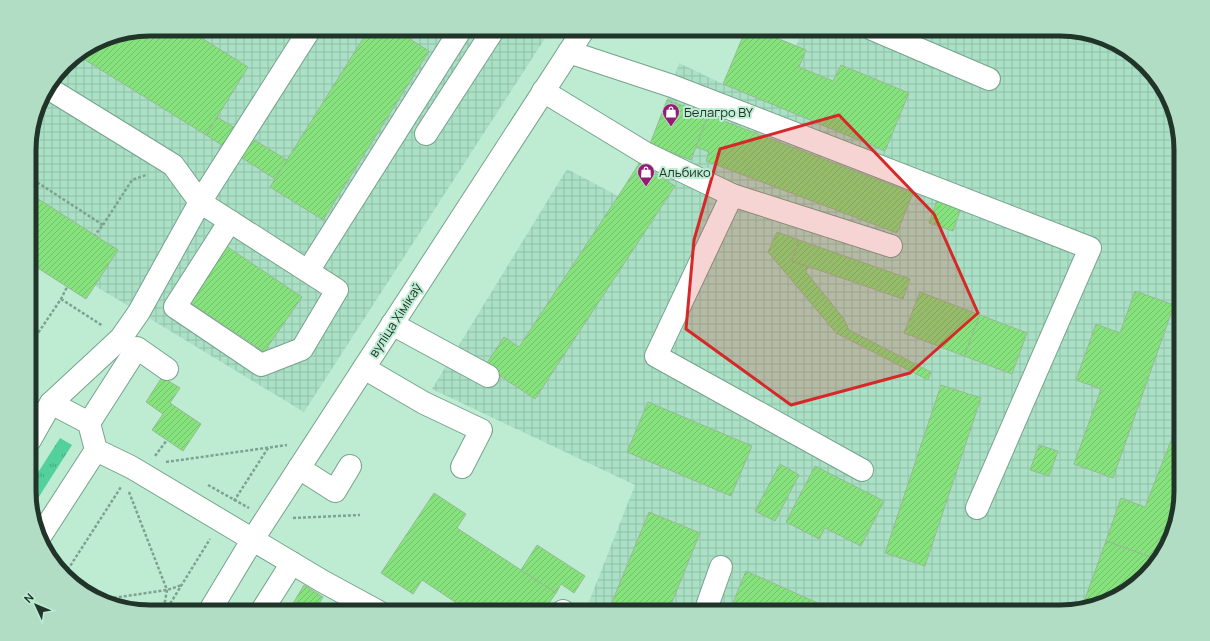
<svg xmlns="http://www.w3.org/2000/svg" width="1210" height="641" viewBox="0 0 1210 641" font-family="Manrope,sans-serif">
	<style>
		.industrial { fill: url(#industrial-grid) }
		.grass { fill: url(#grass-tufts) }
		.building { fill: url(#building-hatch); stroke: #9ab996 }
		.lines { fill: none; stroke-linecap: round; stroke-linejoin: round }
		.minor-casing { stroke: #76a38c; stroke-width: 24 }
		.path { stroke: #7ea28f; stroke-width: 2.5; stroke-dasharray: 3 2; stroke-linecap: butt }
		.minor { stroke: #fff; stroke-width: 22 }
		.marked { fill: #d62828; fill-opacity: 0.2; stroke: #d62828; stroke-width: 3; stroke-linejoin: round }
		.labels { text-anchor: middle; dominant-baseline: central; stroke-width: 4; stroke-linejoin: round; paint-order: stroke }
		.poi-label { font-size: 13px; fill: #21342a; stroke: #bdecd3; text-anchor: start }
		.street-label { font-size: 13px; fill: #21342a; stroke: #bdecd3 }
		.rim { fill: none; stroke: #21342a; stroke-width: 5 }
	</style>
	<defs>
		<pattern id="industrial-grid" width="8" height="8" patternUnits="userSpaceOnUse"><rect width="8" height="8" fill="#aae0c5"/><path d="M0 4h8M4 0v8" fill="none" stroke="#92c1a9"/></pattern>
		<pattern id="grass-tufts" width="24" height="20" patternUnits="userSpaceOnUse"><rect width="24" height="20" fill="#53d09b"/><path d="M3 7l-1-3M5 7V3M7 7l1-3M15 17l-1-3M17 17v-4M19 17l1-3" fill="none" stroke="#44aa7f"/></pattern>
		<pattern id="building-hatch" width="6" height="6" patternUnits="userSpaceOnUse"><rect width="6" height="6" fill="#85e27c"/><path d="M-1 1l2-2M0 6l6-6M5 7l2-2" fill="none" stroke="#73c26b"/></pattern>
	</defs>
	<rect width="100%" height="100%" fill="#bdecd3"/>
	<g class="industrial">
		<polygon points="150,29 551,29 304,412 139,312 95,286 86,299 30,263 29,142 41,97 70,59 104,38"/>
		<polygon points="746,29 796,46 803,29 1060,29 1114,42 1161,83 1180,134 1181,491 1168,545 1127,592 1068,612 585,612 635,485 432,389 567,169 618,196 650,144 667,100 679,63 723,84"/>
	</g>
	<polygon class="grass" points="60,438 72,445 31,509 30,485"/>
	<g class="building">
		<polygon points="150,29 187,29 248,67 206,135 77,55 104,38"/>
		<polygon points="369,29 394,29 429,51 323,220 270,187"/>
		<polygon points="746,29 755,29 806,50 799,67 833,81 841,65 909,93 885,151 723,84"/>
		<polygon points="667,100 708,115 691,160 650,144"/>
		<polygon points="708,115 913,193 897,233 706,161 709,152 696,147"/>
		<polygon points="217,117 287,160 275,179 206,135"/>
		<polygon points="640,163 675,186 535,399 485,366 504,337 519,347"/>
		<polygon points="29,193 118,250 86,299 30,263"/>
		<polygon points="937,200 961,208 953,231 929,223"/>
		<polygon points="777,232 799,240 792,261 808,266 806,272 844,319 849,330 931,372 928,380 836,333 768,252"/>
		<polygon points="799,240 910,279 903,299 792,261"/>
		<polygon points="226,246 302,297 264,352 189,302"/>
		<polygon points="1135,291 1174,305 1113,478 1074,464 1101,389 1076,380 1096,324 1120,333"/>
		<polygon points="920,292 980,315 964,356 904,333"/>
		<polygon points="980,315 1027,333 1012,374 964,356"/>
		<polygon points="162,377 180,388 170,403 201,424 183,451 152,430 163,414 146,402"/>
		<polygon points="941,385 981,398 925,566 885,553"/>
		<polygon points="648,402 752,446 731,496 627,452"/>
		<polygon points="1181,415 1181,491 1168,545 1156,559 1106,541 1121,498 1145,507"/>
		<polygon points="1039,445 1058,451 1049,476 1030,470"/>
		<polygon points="780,464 799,475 775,521 755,511"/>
		<polygon points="815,466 884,501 861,546 825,528 819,539 786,522"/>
		<polygon points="434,493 466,514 457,528 556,593 543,612 470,612 422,580 413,594 381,573"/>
		<polygon points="649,512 700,533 668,612 608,612"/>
		<polygon points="1106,541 1156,559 1127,592 1082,607"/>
		<polygon points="537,545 585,576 574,593 561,584 556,593 521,570"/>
		<polygon points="746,571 838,612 747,612 732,605"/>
		<polygon points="304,585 323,597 314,612 288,612"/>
	</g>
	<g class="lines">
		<g class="minor-casing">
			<g id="minor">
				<polyline points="872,29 989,79"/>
				<polyline points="569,52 672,86 1090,248 977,508"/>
				<polyline points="48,88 173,165 200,202 337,290 302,349 261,365 175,307 230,221"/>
				<polyline points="543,91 645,153 732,195 891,246"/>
				<polyline points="426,134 494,29"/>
				<polyline points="732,195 656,356 862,470"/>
				<polyline points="308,271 461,29"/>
				<polyline points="392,324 488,376"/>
				<polyline points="364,368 424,403 481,430 462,467"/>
				<polyline points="51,403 89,423 96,450 131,467 322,581 379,612"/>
				<polyline points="89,423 137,348 167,369"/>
				<polyline points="30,440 51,403 121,338 139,312 200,202 310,29"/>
				<polyline points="299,468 335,491 350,466"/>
				<polyline points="41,535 96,450"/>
				<polyline points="209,612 253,539 584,29"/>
				<polyline points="261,612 292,563"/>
				<polyline points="563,612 563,611"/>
				<polyline points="705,612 721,567"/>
			</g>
		</g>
		<g class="path">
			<polyline points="29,177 103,225 95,235"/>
			<polyline points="103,225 132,180 146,175"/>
			<polyline points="61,299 103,326"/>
			<polyline points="30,336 34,339"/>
			<polyline points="30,345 61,299 67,287"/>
			<polyline points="155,456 167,440"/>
			<polyline points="166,462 287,445"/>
			<polyline points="208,485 249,508"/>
			<polyline points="129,492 167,590 163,612"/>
			<polyline points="234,501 268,448"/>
			<polyline points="293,518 360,515"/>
			<polyline points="65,574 121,487"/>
			<polyline points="99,600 167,590 182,585"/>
			<polyline points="165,612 210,539"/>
		</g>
		<use href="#minor" class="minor"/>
	</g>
	<path class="marked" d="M 839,115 L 934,214 L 978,313 L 910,373 L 791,405 L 686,329 L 694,240 L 720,149 Z"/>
	<defs>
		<g id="shop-pin" transform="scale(0.9)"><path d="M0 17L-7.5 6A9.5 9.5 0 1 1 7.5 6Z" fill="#971b75" stroke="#bdecd3"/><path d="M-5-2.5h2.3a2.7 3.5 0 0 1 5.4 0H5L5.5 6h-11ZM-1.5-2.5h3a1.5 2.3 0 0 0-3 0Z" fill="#fff"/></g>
	</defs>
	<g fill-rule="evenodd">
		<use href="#shop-pin" x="671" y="112"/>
		<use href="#shop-pin" x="646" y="172"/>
	</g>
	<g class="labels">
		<g class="poi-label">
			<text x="684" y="112">Белагро BY</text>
			<text x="659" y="172">Альбико</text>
		</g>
		<g class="street-label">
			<text transform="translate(395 320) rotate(-57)">вуліца Хімікаў</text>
		</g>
	</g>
	<path d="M0 0H1210V641H0ZM150 36H1060A114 114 0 0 1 1174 150V491A114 114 0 0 1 1060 605H150A114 114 0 0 1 36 491V150A114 114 0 0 1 150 36Z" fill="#b1ddc5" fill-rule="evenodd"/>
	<path class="rim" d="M150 36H1060A114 114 0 0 1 1174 150V491A114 114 0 0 1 1060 605H150A114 114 0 0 1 36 491V150A114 114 0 0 1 150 36Z"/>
	<g transform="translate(36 605) rotate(314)" stroke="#bdecd3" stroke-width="3" paint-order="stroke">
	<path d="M0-3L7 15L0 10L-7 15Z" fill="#21342a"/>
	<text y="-6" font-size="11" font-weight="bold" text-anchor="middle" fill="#21342a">N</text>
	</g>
</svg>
